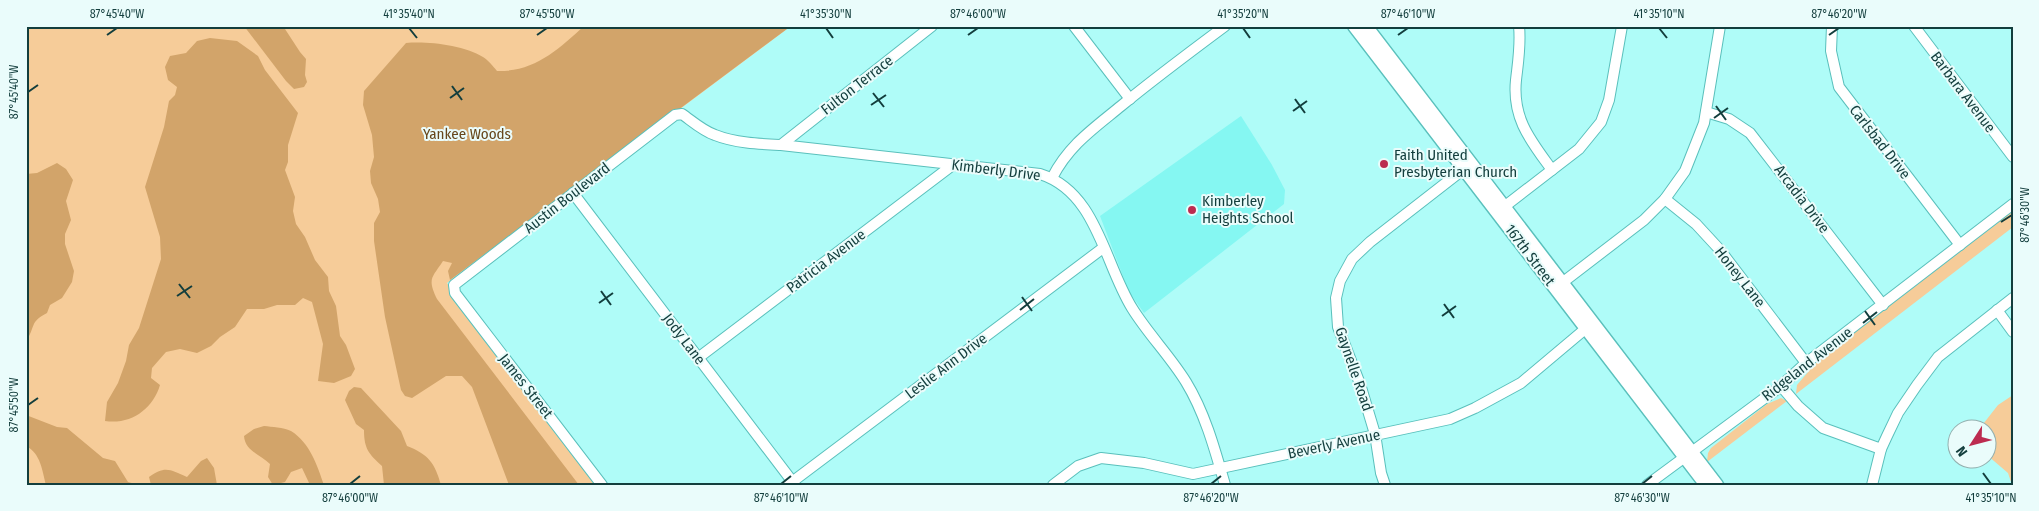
<svg xmlns="http://www.w3.org/2000/svg" width="2039" height="511" viewBox="0 0 2039 511" font-family="'Fira Sans Condensed',sans-serif">
	<style>
		.built { fill: #85f7f2 }
		.green { fill: #f6cc99 }
		.forest { fill: #d2a46a }
		.lines { fill: none; stroke-linecap: round; stroke-linejoin: round }
		.minor-casing { stroke: #5ac0bc; stroke-width: 12 }
		.major-casing { stroke: #5ac0bc; stroke-width: 15 }
		.minor { stroke: #fff; stroke-width: 10 }
		.major { stroke: #fff; stroke-width: 12 }
		.ticks { fill: none; stroke: #133e3d; stroke-width: 2 }
		.poi-dot { fill: #bc2c50; stroke: #eafcfb; stroke-width: 2 }
		.labels { text-anchor: middle; dominant-baseline: central; stroke-width: 4; stroke-linejoin: round; paint-order: stroke }
		.street-label { font-size: 15px; fill: #133e3d; stroke: #eafcfb }
		.park-label { font-size: 15px; fill: #67471b; stroke: #eafcfb }
		.poi-label { font-size: 15px; fill: #133e3d; stroke: #eafcfb; text-anchor: start }
		.neatline { fill: none; stroke: #133e3d; stroke-width: 2 }
		.ticks-label { font-size: 12px; text-anchor: middle; fill: #133e3d }
	</style>
	<rect width="100%" height="100%" fill="#affcf8"/>
	<polygon class="built" points="1241,116 1272,165 1285,190 1284,204 1144,313 1129,292 1100,216"/>
	<g class="green">
		<polygon points="26,26 791,26 447,283 600,485 26,485"/>
		<polygon points="2013,211 2013,227 1796,394 1797,385 1819,359"/>
		<polygon points="2013,395 2013,485 2012,485 2008,473 1987,455 1986,428 1980,428 1998,405"/>
		<polygon points="1781,398 1787,401 1707,462 1708,453 1711,448 1767,404"/>
	</g>
	<g class="forest">
		<polygon points="244,26 286,26 285,29 300,52 306,59 305,75 307,82 304,87 294,89 286,81"/>
		<path d="M 584,26 L 791,26 L 450,280 L 448,271 L 452,263 L 443,261 C 432,278 427,278 437,299 L 579,485 L 509,485 L 472,387 L 462,376 L 446,376 L 412,398 L 405,396 L 401,390 L 385,317 L 374,241 L 374,223 L 380,212 L 378,199 L 371,183 L 370,171 L 374,157 L 372,135 L 363,105 L 364,91 L 406,43 C 427,41 464,45 483,57 C 488,60 493,66 497,71 C 534,72 558,50 584,26 Z"/>
		<path d="M 210,38 L 237,41 L 258,56 L 265,70 L 298,113 L 288,145 L 288,162 L 285,170 L 295,197 L 293,211 L 296,224 L 305,237 L 315,260 L 328,277 L 329,291 L 336,306 L 340,336 L 346,345 L 355,369 L 351,376 L 334,383 L 318,381 L 323,344 L 312,302 L 303,298 L 295,305 L 277,305 L 264,309 L 247,309 L 235,327 L 220,337 L 211,346 L 197,353 L 180,349 L 166,352 L 152,368 L 151,378 L 160,385 C 153,409 131,425 105,421 L 107,402 L 118,383 L 126,361 L 129,345 L 139,328 L 161,259 L 160,237 L 145,187 L 164,127 L 169,101 L 175,95 L 177,87 L 168,80 L 165,67 L 170,56 L 186,53 L 197,41 Z"/>
		<path d="M 57,163 L 66,169 L 73,180 L 66,201 L 71,220 L 65,234 L 65,244 L 74,271 L 72,282 L 62,298 L 50,305 L 47,313 C 29,322 36,327 26,341 L 26,174 L 37,173 Z"/>
		<path d="M 354,387 L 361,388 L 401,431 L 407,446 C 428,454 435,463 441,485 L 384,485 L 382,466 C 369,454 364,449 364,430 L 356,424 L 345,400 L 349,391 Z"/>
		<path d="M 26,415 L 57,427 L 67,428 L 103,458 L 115,461 L 128,482 L 139,485 L 46,485 C 42,470 41,454 26,446 Z"/>
		<path d="M 264,426 C 272,427 283,427 291,431 C 310,443 317,465 324,485 L 310,485 L 302,468 L 291,472 L 285,482 L 273,485 L 268,477 L 270,464 C 260,454 245,451 244,436 L 254,429 Z"/>
		<path d="M 207,458 L 214,468 L 217,485 L 151,485 L 149,477 C 165,465 171,470 187,477 L 201,461 Z"/>
	</g>
	<g class="lines">
		<g class="minor-casing">
			<g id="minor">
				<polyline points="1074,26 1130,99"/>
				<path d="M 1519,26 C 1521,45 1518,62 1516,80 C 1512,119 1531,141 1552,170"/>
				<polyline points="1832,26 1831,51 1839,87 1960,245"/>
				<polyline points="1914,26 2013,157"/>
				<polyline points="1706,112 1729,119 1750,133 1883,305"/>
				<polyline points="781,145 932,26"/>
				<path d="M 1052,178 C 1069,145 1093,129 1121,106 C 1155,78 1190,52 1225,26"/>
				<polyline points="573,193 795,485"/>
				<polyline points="1665,199 1696,224 1720,250 1806,363"/>
				<polyline points="1500,210 1579,149 1601,122 1609,100 1622,26"/>
				<polyline points="1558,286 1644,220 1665,199 1685,171 1704,123 1720,26"/>
				<polyline points="1997,310 2013,332"/>
				<polyline points="698,358 954,164"/>
				<polyline points="1781,386 1798,406 1823,428 1881,449"/>
				<path d="M 602,485 L 455,293 L 454,285 L 675,115 L 682,114 C 692,121 703,131 715,135 C 735,143 760,144 781,145 L 1040,174 C 1097,192 1104,263 1132,308 C 1148,334 1170,356 1186,382 C 1205,413 1215,450 1225,485"/>
				<polyline points="788,485 1103,248"/>
				<polyline points="1053,485 1078,466 1101,458 1144,463 1193,474 1450,419 1475,408 1521,383 1590,325"/>
				<polyline points="1385,485 1381,473 1375,434 1360,384 1338,327 1336,298 1340,281 1352,259 1370,242 1469,165"/>
				<polyline points="1647,485 1781,386 1806,363 2013,204"/>
				<polyline points="1872,485 1881,449 1887,436 1898,413 1917,385 1938,357 2013,298"/>
			</g>
		</g>
		<g class="major-casing">
			<g id="major">
				<polyline points="1354,26 1706,485"/>
				<polyline points="1366,26 1717,485"/>
			</g>
		</g>
		<use href="#minor" class="minor"/>
		<use href="#major" class="major"/>
	</g>
	<path class="ticks" d="M 409,28 L 417,38M 826,28 L 833,38M 1243,28 L 1250,38M 1659,28 L 1667,38M 107,35 L 117,28M 537,35 L 547,28M 968,35 L 978,28M 1398,35 L 1408,28M 1829,35 L 1839,28M 452,86 L 462,100M 28,92 L 38,85M 873,93 L 884,107M 450,98 L 464,88M 1295,99 L 1305,113M 871,105 L 886,95M 1716,106 L 1726,120M 1293,111 L 1307,101M 1714,118 L 1728,108M 2001,222 L 2012,215M 179,284 L 190,298M 601,291 L 611,305M 177,296 L 192,286M 1022,297 L 1032,311M 599,303 L 613,293M 1444,304 L 1454,318M 1020,310 L 1034,299M 1865,311 L 1875,325M 1442,316 L 1456,306M 1863,323 L 1877,312M 28,405 L 38,398M 1983,473 L 1991,484M 350,484 L 360,476M 781,484 L 791,476M 1211,484 L 1221,476M 1642,484 L 1652,476"/>
	<g class="poi-dot">
		<circle cx="1384" cy="164" r="5"/>
		<circle cx="1192" cy="210" r="5"/>
	</g>
	<g class="labels">
		<g class="street-label">
			<text transform="translate(857 85) rotate(-38)">Fulton Terrace</text>
			<text transform="translate(1963 92) rotate(53)">Barbara Avenue</text>
			<text transform="translate(1880 142) rotate(52)">Carlsbad Drive</text>
			<text transform="translate(996 170) rotate(7)">Kimberly Drive</text>
			<text transform="translate(567 198) rotate(-38)">Austin Boulevard</text>
			<text transform="translate(1802 199) rotate(53)">Arcadia Drive</text>
			<text transform="translate(1530 255) rotate(53)">167th Street</text>
			<text transform="translate(826 261) rotate(-37)">Patricia Avenue</text>
			<text transform="translate(1740 277) rotate(52)">Honey Lane</text>
			<text transform="translate(684 339) rotate(53)">Jody Lane</text>
			<text transform="translate(1807 364) rotate(-38)">Ridgeland Avenue</text>
			<text transform="translate(946 366) rotate(-37)">Leslie Ann Drive</text>
			<text transform="translate(1354 369) rotate(71)">Gaynelle Road</text>
			<text transform="translate(526 386) rotate(52)">James Street</text>
			<text transform="translate(1334 444) rotate(-12)">Beverly Avenue</text>
		</g>
		<g class="park-label">
			<text x="467" y="134">Yankee Woods</text>
		</g>
		<g class="poi-label">
			<text x="1394" y="155">Faith United<tspan x="1394" dy="17">Presbyterian Church</tspan></text>
			<text x="1202" y="201">Kimberley<tspan x="1202" dy="17">Heights School</tspan></text>
		</g>
	</g>
	<rect width="2039" height="511" fill="none" stroke="#eafcfb" stroke-width="55"/>
	<g transform="translate(1972 444) rotate(234)"><circle r="24" fill="#eafcfb" stroke="#94b0af"/>
	<path d="M0-4L9 19L0 12L-9 19Z" fill="#bc2c50"/>
	<text y="-8" font-size="14" font-weight="bold" text-anchor="middle" fill="#133e3d">N</text>
	</g>
	<rect x="28" y="28" width="1984" height="456" class="neatline"/>
	<g class="ticks-label">
		<text x="117" y="18">87°45'40"W</text>
		<text x="409" y="18">41°35'40"N</text>
		<text x="547" y="18">87°45'50"W</text>
		<text x="826" y="18">41°35'30"N</text>
		<text x="978" y="18">87°46'00"W</text>
		<text x="1243" y="18">41°35'20"N</text>
		<text x="1408" y="18">87°46'10"W</text>
		<text x="1659" y="18">41°35'10"N</text>
		<text x="1839" y="18">87°46'20"W</text>
		<text transform="translate(14 92) rotate(-90)" y="4">87°45'40"W</text>
		<text transform="translate(2025 215) rotate(-90)" y="4">87°46'30"W</text>
		<text transform="translate(14 405) rotate(-90)" y="4">87°45'50"W</text>
		<text x="350" y="502">87°46'00"W</text>
		<text x="781" y="502">87°46'10"W</text>
		<text x="1211" y="502">87°46'20"W</text>
		<text x="1642" y="502">87°46'30"W</text>
		<text x="1991" y="502">41°35'10"N</text>
	</g>
</svg>
